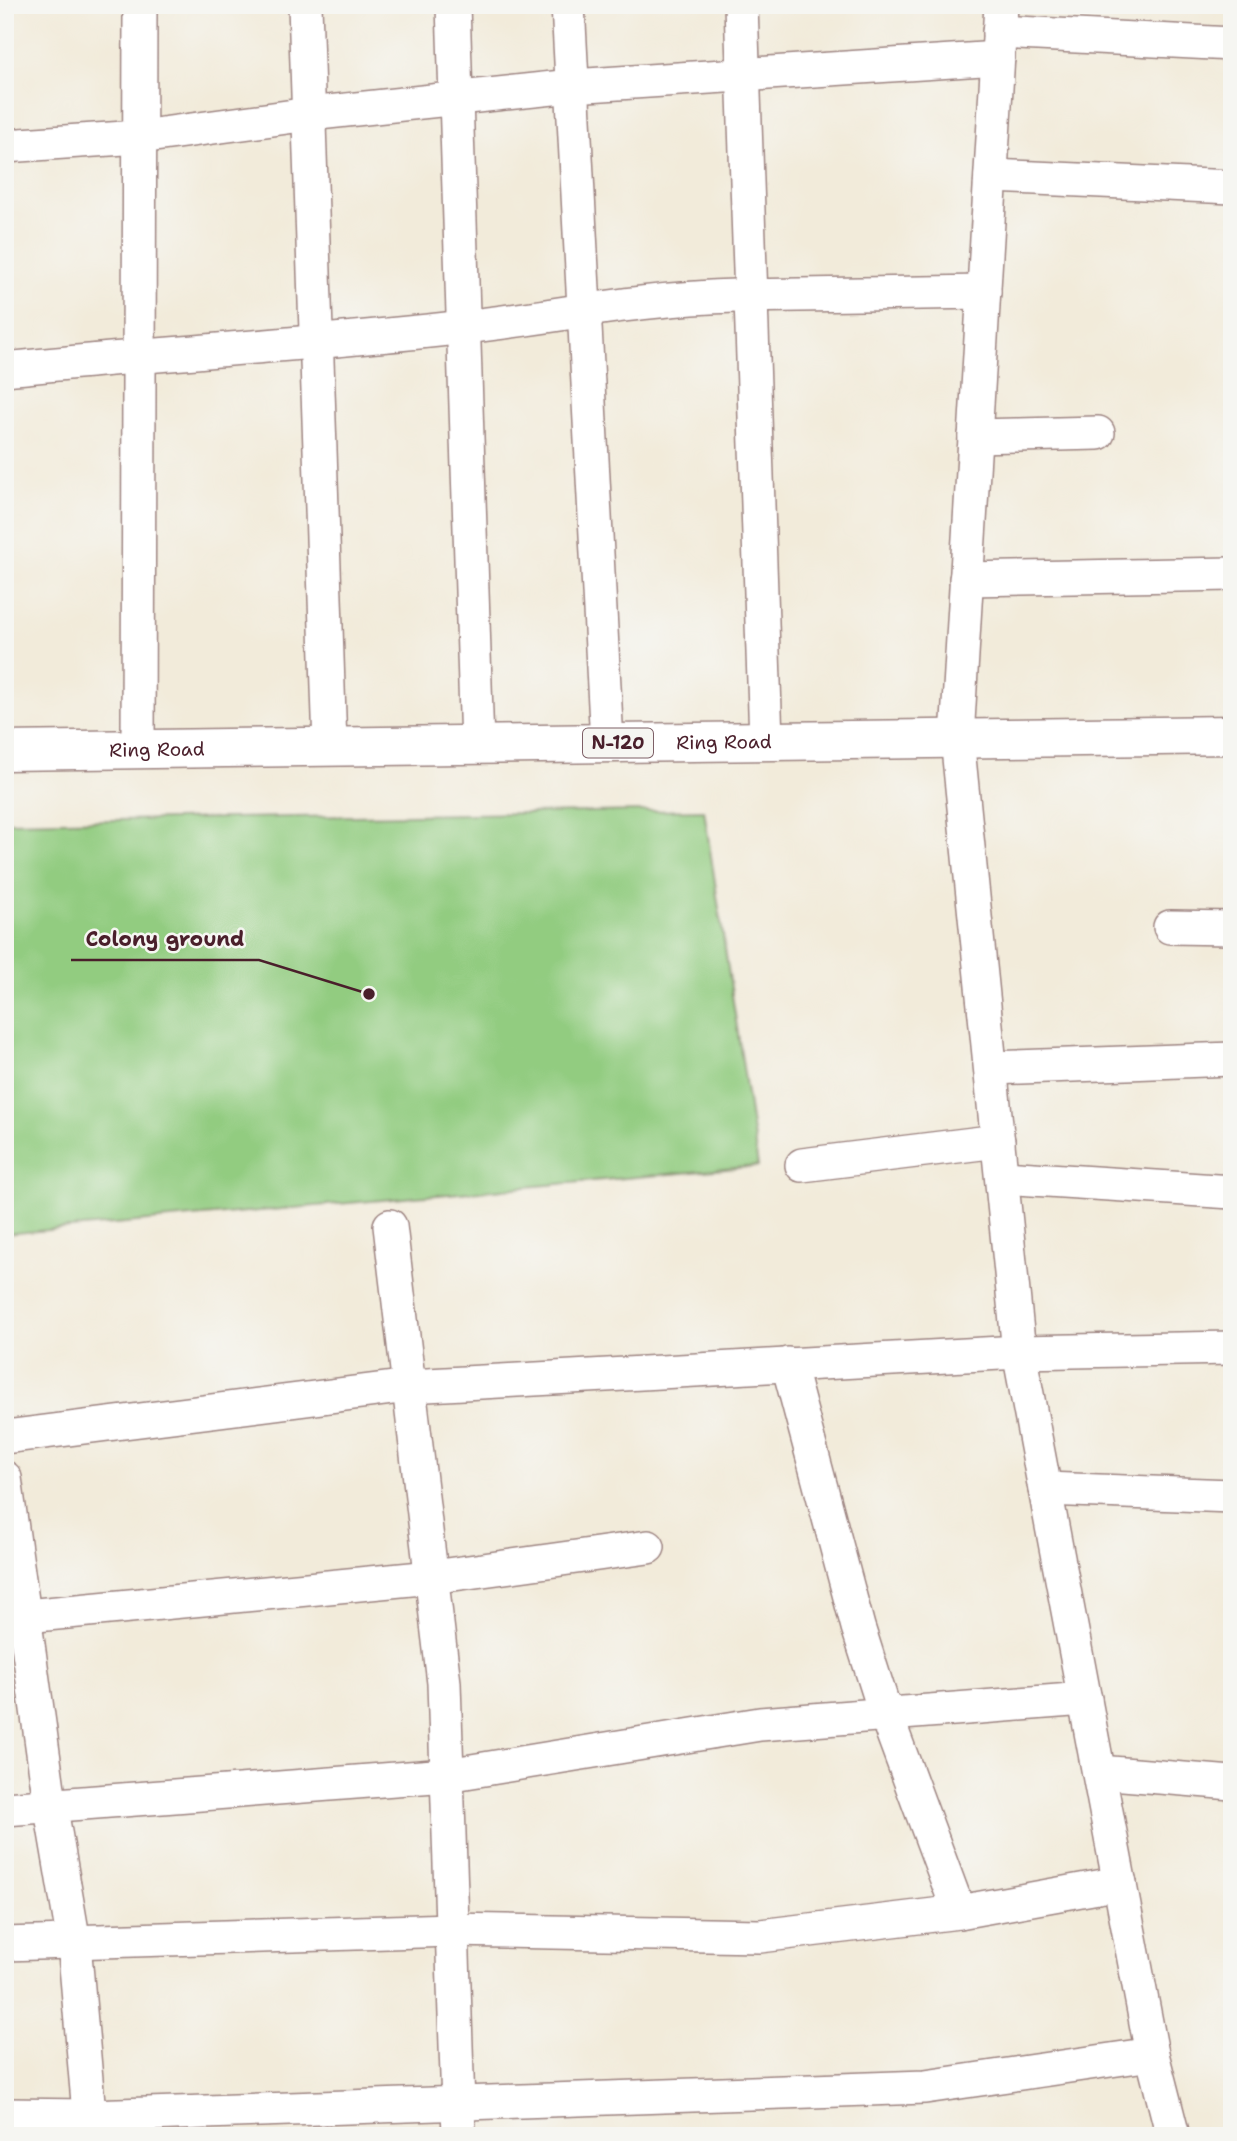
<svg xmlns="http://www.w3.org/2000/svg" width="1237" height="2141" viewBox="0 0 1237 2141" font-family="'Shantell Sans',sans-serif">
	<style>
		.green { fill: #92cc80; stroke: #6e7656; stroke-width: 2 }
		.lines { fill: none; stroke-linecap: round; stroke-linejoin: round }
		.minor-casing { stroke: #9e8582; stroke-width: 36 }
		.trunk-casing { stroke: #9e8582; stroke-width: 41 }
		.minor { stroke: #fff; stroke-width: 33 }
		.trunk { stroke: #fff; stroke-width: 38 }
		.labels { text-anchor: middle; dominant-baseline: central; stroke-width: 5; stroke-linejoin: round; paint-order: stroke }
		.shield { fill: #f6f6f2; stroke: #7e6067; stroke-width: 2 }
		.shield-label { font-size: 18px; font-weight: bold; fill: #4a1f2b }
		.street-label { font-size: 19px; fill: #4a1f2b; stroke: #f6f6f2 }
		.leader { fill: none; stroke: #4a1f2b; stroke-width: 2.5 }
		.callout-dot { fill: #4a1f2b; stroke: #f6f6f2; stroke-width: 2.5 }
		.callout-label { font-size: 21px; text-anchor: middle; font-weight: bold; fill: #4a1f2b; stroke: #f6f6f2; stroke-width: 5; stroke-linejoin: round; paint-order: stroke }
	</style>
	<rect width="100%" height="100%" fill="#f6f6f2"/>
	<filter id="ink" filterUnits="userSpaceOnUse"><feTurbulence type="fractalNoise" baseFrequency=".0143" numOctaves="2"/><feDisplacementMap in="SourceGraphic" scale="14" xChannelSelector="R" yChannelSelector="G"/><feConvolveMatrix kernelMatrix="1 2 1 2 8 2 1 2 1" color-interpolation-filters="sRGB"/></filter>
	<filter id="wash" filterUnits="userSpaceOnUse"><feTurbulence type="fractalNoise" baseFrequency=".00686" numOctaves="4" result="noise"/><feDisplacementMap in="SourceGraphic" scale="28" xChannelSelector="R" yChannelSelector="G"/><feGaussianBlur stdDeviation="1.57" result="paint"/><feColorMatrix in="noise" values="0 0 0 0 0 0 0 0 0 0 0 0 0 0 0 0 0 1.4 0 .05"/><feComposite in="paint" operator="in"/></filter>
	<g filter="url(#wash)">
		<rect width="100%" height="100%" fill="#f2ebda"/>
		<polygon class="green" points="704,810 758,1166 5,1234 5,822"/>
	</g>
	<g filter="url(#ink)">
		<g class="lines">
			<g class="minor-casing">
				<g id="minor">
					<polyline points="305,5 330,746"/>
					<polyline points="453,5 477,745"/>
					<polyline points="568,5 607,743"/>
					<polyline points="741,5 766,740"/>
					<polyline points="1001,5 957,738 1019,1352 1152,2054 1173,2136"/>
					<polyline points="999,32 1232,44"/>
					<polyline points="5,146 140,137 309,114 572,86 998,58"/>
					<polyline points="991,176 1232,187"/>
					<path d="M 5,369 C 152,354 300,345 447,329 C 543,319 639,298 736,296 C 818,295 901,294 984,292"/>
					<polyline points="975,436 1098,433"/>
					<polyline points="966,579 1232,574"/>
					<polyline points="138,749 140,5"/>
					<polyline points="1170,927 1232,928"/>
					<polyline points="991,1068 1232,1059"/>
					<polyline points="802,1165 998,1141"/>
					<polyline points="1002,1177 1232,1192"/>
					<polyline points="390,1226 444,1683 459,2136"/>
					<polyline points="788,1364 858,1627 886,1715 959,1912"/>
					<polyline points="5,1437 409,1386 1019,1352 1232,1348"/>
					<polyline points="5,1478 50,1803 74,1943 91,2136"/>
					<polyline points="1045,1489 1232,1496"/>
					<polyline points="5,1618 432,1577 648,1547"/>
					<polyline points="1099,1772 1232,1783"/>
					<polyline points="5,1809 447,1775 760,1724 1085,1699"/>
					<polyline points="5,1944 451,1930 760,1936 959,1912 1120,1883"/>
					<polyline points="5,2115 89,2116 925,2087 1152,2054"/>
				</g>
			</g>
			<g class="trunk-casing">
				<g id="trunk">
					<path id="s1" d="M 5,751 L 1232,735"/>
				</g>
			</g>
			<use href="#minor" class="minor"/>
			<use href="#trunk" class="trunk"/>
		</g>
	</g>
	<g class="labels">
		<rect class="shield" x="583" y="728.5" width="70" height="29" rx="5"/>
		<g class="shield-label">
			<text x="618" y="743">N-120</text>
		</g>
		<g class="street-label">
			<text stroke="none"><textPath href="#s1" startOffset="719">Ring Road</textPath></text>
			<text stroke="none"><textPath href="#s1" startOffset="152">Ring Road</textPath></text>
		</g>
	</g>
	<path class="leader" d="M369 994L259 960H71"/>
	<circle class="callout-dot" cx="369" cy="994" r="7"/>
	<g class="callout-label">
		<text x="165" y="946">Colony ground</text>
	</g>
	<rect width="1237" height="2141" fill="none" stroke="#f6f6f2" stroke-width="28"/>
</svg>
